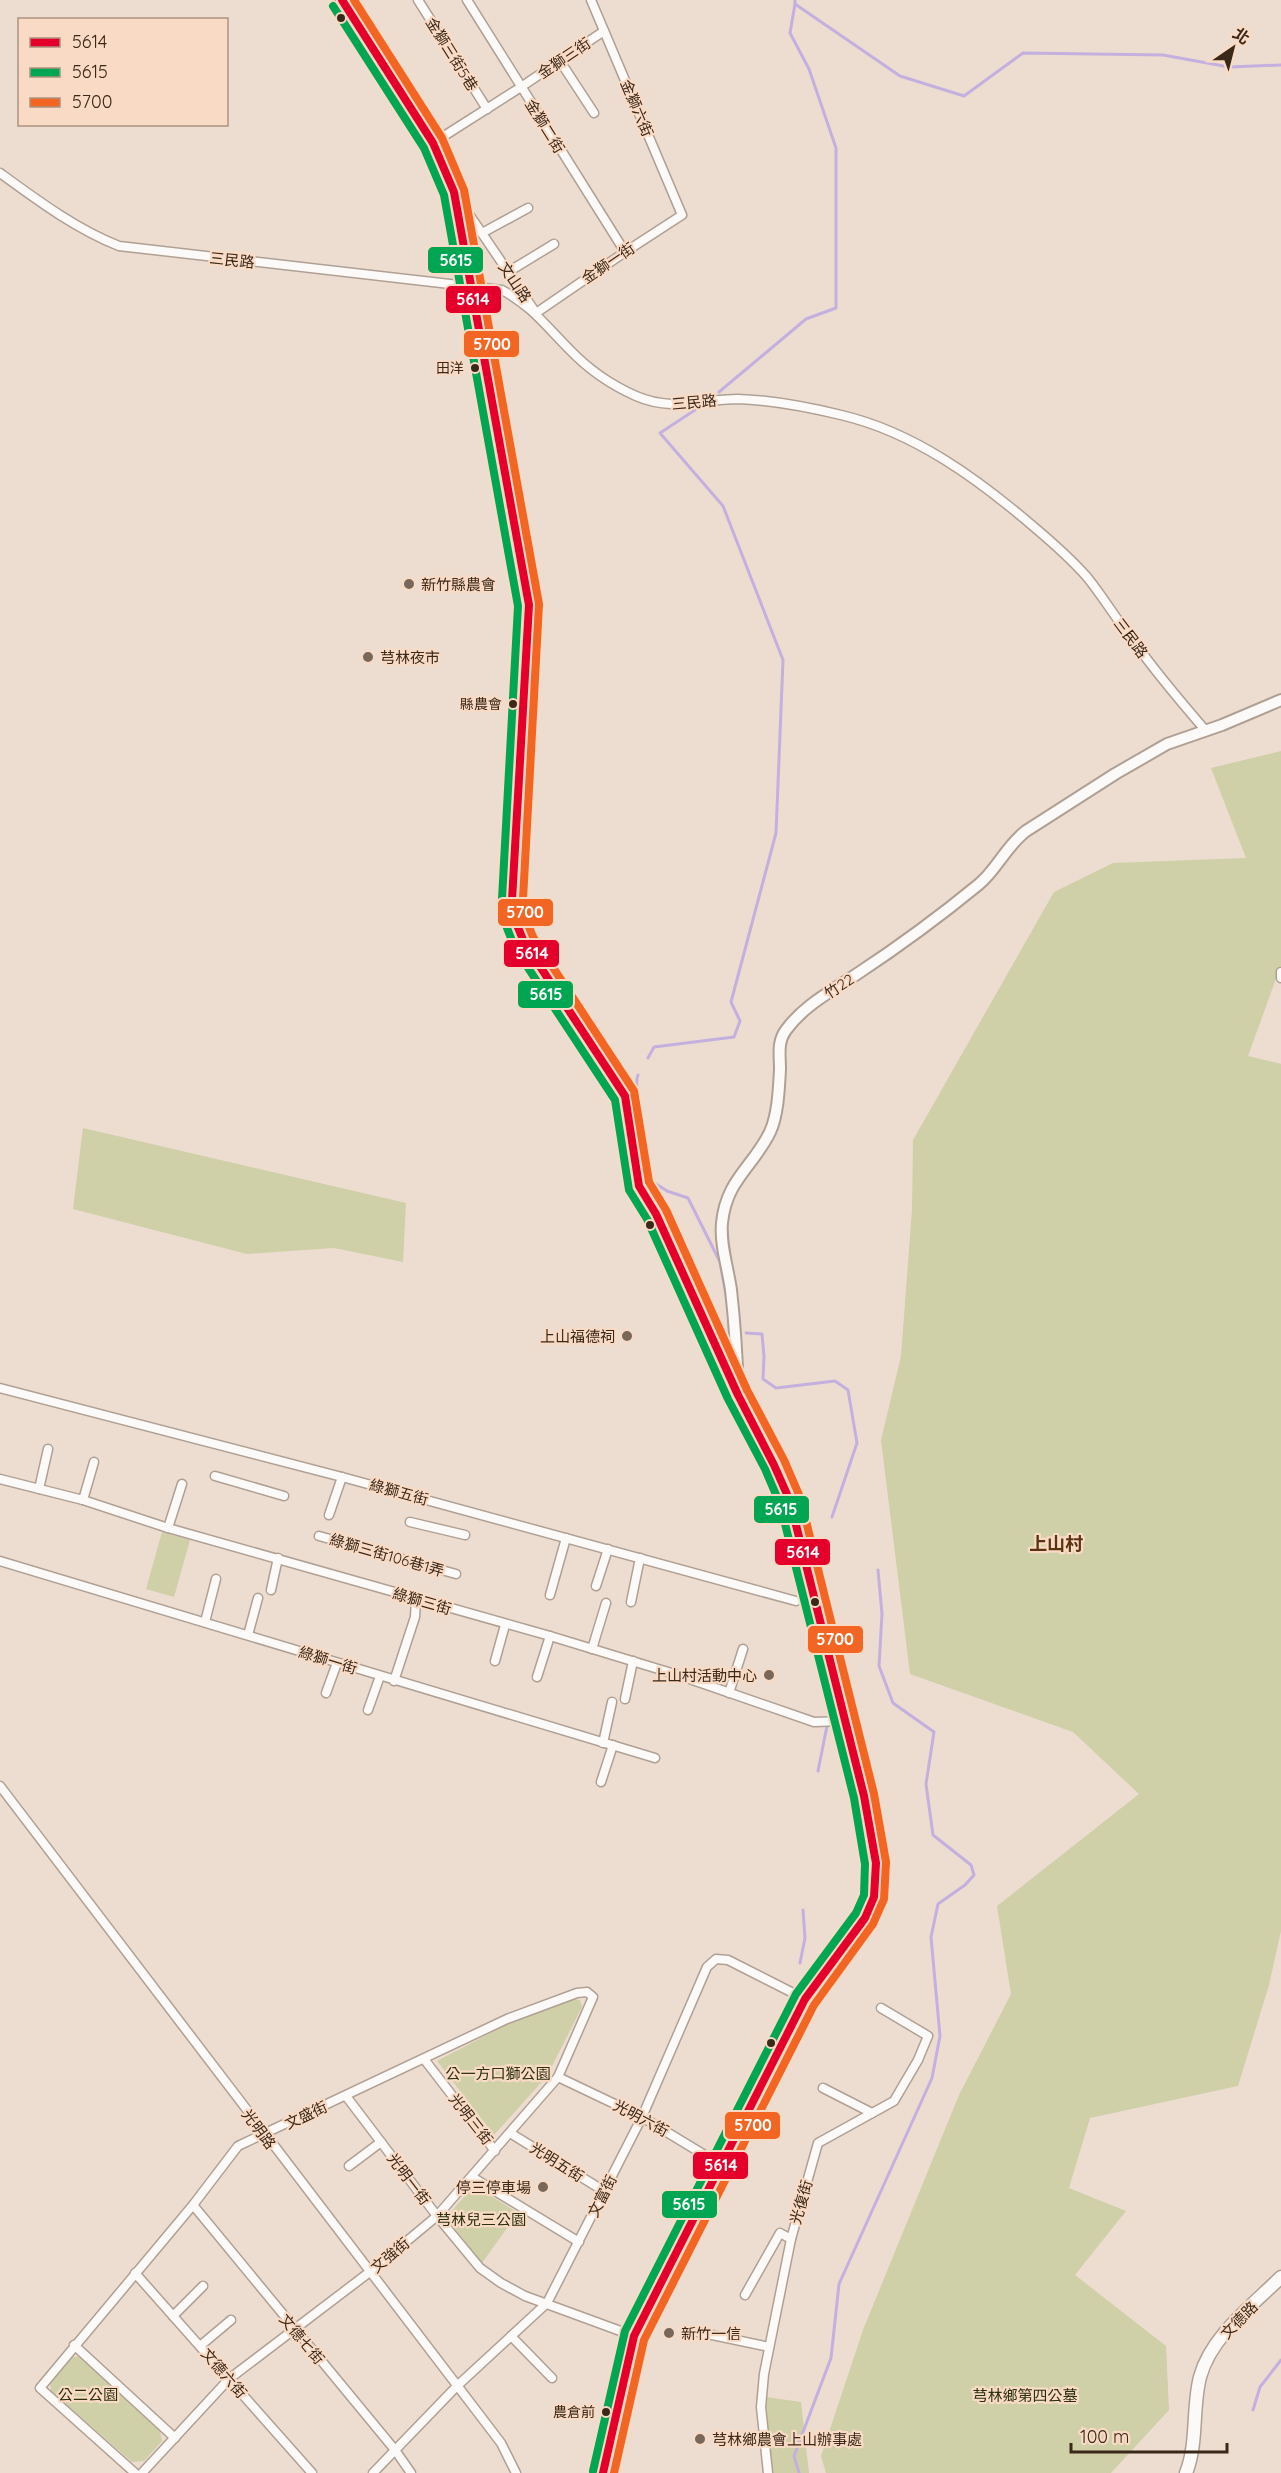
<svg xmlns="http://www.w3.org/2000/svg" width="1281" height="2473" viewBox="0 0 1281 2473" font-family="Quicksand,'Noto Sans TC',sans-serif">
	<style>
		.green { fill: #cfcfa8 }
		.lines { fill: none; stroke-linecap: round; stroke-linejoin: round }
		.stream { stroke: #c4b0de; stroke-width: 3 }
		.minor-casing { stroke: #b0a094; stroke-width: 11 }
		.tertiary-casing { stroke: #b0a094; stroke-width: 14 }
		.secondary-casing { stroke: #b0a094; stroke-width: 15 }
		.minor { stroke: #fcfaf8; stroke-width: 8 }
		.tertiary { stroke: #fcfaf8; stroke-width: 10 }
		.secondary { stroke: #fcfaf8; stroke-width: 12 }
		.bus-1-casing { stroke: #f9dbc5; stroke-width: 12 }
		.bus-2-casing { stroke: #f9dbc5; stroke-width: 12 }
		.bus-3-casing { stroke: #f9dbc5; stroke-width: 12 }
		.bus-1 { stroke: #e4002b; stroke-width: 8 }
		.bus-2 { stroke: #00a651; stroke-width: 8 }
		.bus-3 { stroke: #f26522; stroke-width: 8 }
		.bus-dot { fill: #3a2819; stroke: #f9dbc5; stroke-width: 2 }
		.poi-dot { fill: #796759; stroke: #f9dbc5; stroke-width: 2 }
		.labels { text-anchor: middle; dominant-baseline: central; stroke-width: 4.5; stroke-linejoin: round; paint-order: stroke }
		.bus-label { font-size: 14px; fill: #3a2819; stroke: #f9dbc5; text-anchor: end }
		.street-label { font-size: 15px; fill: #3a2819; stroke: #f9dbc5 }
		.poi-label { font-size: 15px; fill: #3a2819; stroke: #f9dbc5; text-anchor: start }
		.park-label { font-size: 15px; fill: #2b300f; stroke: #f9dbc5 }
		.quarter-label { font-size: 18px; font-weight: bold; fill: #5b3310; stroke: #f9dbc5 }
		.line-badge { stroke: #f9dbc5; stroke-width: 2 }
		.badge-label { font-size: 16px; text-anchor: middle; font-weight: bold; fill: #fff }
	</style>
	<rect width="100%" height="100%" fill="#edddd1"/>
	<g class="green">
		<polygon points="1281,751 1281,965 1248,1056 1281,1064 1281,1931 1269,1985 1238,2086 1090,2118 1069,2188 1126,2211 1075,2275 1166,2346 1169,2410 1111,2473 826,2473 821,2456 863,2330 959,2095 1011,1994 997,1906 1139,1794 1073,1732 910,1674 881,1440 901,1356 912,1210 913,1140 1054,892 1113,863 1246,858 1211,768"/>
		<polygon points="83,1128 406,1203 403,1262 334,1248 247,1254 73,1209"/>
		<polygon points="162,1532 190,1540 174,1597 146,1589"/>
		<polygon points="573,1999 580,2000 582,2007 547,2076 494,2135 437,2061 504,2026"/>
		<polygon points="471,2189 480,2189 518,2213 482,2263 450,2222 451,2212"/>
		<polygon points="80,2356 160,2431 162,2441 144,2461 132,2462 51,2391 50,2381 68,2358"/>
		<polygon points="766,2397 801,2402 809,2473 770,2473 764,2411"/>
	</g>
	<g class="lines">
		<g class="stream">
			<polyline points="795,0 795,4 900,76 964,96 1023,53 1163,55 1229,67 1281,65"/>
			<polyline points="719,392 806,319 836,308 836,148 809,69 790,33 795,4"/>
			<polyline points="648,1058 654,1047 734,1037 740,1021 731,1002 776,833 783,660 723,506 660,433 695,410"/>
			<path d="M 638,1075 C 632,1087 647,1162 650,1180 L 667,1191 L 688,1198 L 720,1262 L 728,1306"/>
			<polyline points="746,1333 762,1334 764,1356 763,1379 776,1388 835,1381 848,1390 857,1443 832,1517"/>
			<polyline points="795,1552 830,1700 829,1712"/>
			<polyline points="818,1771 827,1726"/>
			<polyline points="800,1963 805,1938 803,1910"/>
			<polyline points="1253,2410 1260,2387 1281,2360"/>
			<polyline points="799,2473 794,2456 831,2358 839,2284 932,2078 940,2036 931,1937 938,1904 965,1885 974,1875 971,1865 933,1835 926,1784 934,1732 893,1703 879,1666 882,1614 878,1570"/>
		</g>
		<g class="minor-casing">
			<g id="minor">
				<polyline points="418,0 487,109"/>
				<polyline points="467,0 625,252"/>
				<polyline points="560,61 594,113"/>
				<polyline points="433,143 521,87 604,31"/>
				<path d="M 0,173 C 37,200 76,229 119,246 L 502,290 C 533,307 545,325 569,349 C 588,369 611,385 636,396 C 673,412 700,399 738,399 C 772,400 808,407 841,415 C 914,432 978,479 1034,527 C 1053,543 1071,559 1087,577 C 1104,598 1118,622 1135,643 C 1157,674 1181,702 1206,731"/>
				<polyline points="456,195 536,313 625,252 682,215 591,0"/>
				<polyline points="482,233 528,208"/>
				<polyline points="508,272 554,244"/>
				<polyline points="1281,972 1281,978"/>
				<polyline points="0,1388 342,1477 796,1601"/>
				<polyline points="215,1476 284,1496"/>
				<polyline points="0,1479 83,1500 168,1528 550,1636 678,1675 814,1722 844,1721"/>
				<polyline points="39,1489 48,1449"/>
				<polyline points="83,1500 94,1462"/>
				<polyline points="329,1515 342,1477"/>
				<polyline points="410,1522 465,1535"/>
				<polyline points="168,1528 182,1484"/>
				<polyline points="319,1536 456,1574"/>
				<path d="M 0,1561 C 219,1625 436,1694 655,1758"/>
				<polyline points="596,1586 608,1549"/>
				<polyline points="271,1590 278,1558"/>
				<polyline points="550,1595 566,1538"/>
				<polyline points="631,1602 640,1558"/>
				<polyline points="205,1622 216,1579"/>
				<polyline points="248,1635 258,1598"/>
				<polyline points="592,1649 606,1603"/>
				<polyline points="495,1661 505,1625"/>
				<polyline points="537,1677 550,1636"/>
				<polyline points="394,1681 415,1617 416,1599"/>
				<polyline points="326,1693 337,1663"/>
				<polyline points="729,1693 743,1649"/>
				<polyline points="625,1699 633,1661"/>
				<polyline points="368,1710 380,1676"/>
				<polyline points="603,1743 612,1702"/>
				<polyline points="601,1782 613,1745"/>
				<polyline points="0,1786 501,2443 516,2473"/>
				<polyline points="424,2059 495,2151"/>
				<polyline points="558,2077 642,2117 721,2165"/>
				<polyline points="823,2088 872,2113"/>
				<polyline points="346,2096 437,2216 480,2268 501,2283 525,2296 634,2336"/>
				<polyline points="510,2133 604,2191"/>
				<polyline points="349,2166 381,2142"/>
				<polyline points="472,2177 579,2242"/>
				<polyline points="193,2205 395,2450 411,2473"/>
				<polyline points="135,2273 312,2473"/>
				<polyline points="745,2295 780,2233 791,2239"/>
				<polyline points="173,2316 203,2286"/>
				<polyline points="698,2332 769,2347"/>
				<polyline points="511,2336 552,2378"/>
				<polyline points="74,2345 175,2438"/>
				<polyline points="200,2346 231,2320"/>
				<polyline points="135,2473 40,2388 193,2205 238,2146 507,2019 577,1993 587,1992 593,1997 558,2077 437,2216 371,2271 229,2379 142,2473"/>
				<polyline points="373,2473 457,2386 547,2303 642,2117 707,1967 716,1959 728,1960 805,1999"/>
				<polyline points="768,2473 761,2407 764,2374 791,2239 818,2143 894,2101 918,2060 928,2036 881,2008"/>
			</g>
		</g>
		<g class="tertiary-casing">
			<path id="tertiary" d="M 738,1394 C 737,1359 735,1325 731,1290 C 728,1268 720,1245 722,1223 C 726,1180 753,1167 770,1132 C 778,1115 779,1088 780,1069 C 780,1055 777,1042 786,1030 C 804,1005 832,991 857,974 C 898,947 939,917 978,885 C 997,870 1005,847 1026,831 L 1115,774 L 1167,744 L 1222,725 L 1281,700"/>
		</g>
		<g class="secondary-casing">
			<g id="secondary">
				<path d="M 342,0 L 433,143 L 454,192 L 529,605 L 528,642 L 512,900 L 517,925 L 524,942 L 625,1096 L 639,1186 L 656,1214 C 684,1274 710,1335 738,1395 C 759,1441 794,1487 799,1538 L 864,1796 L 876,1863 L 874,1897 L 865,1918 L 805,1999 L 634,2336 L 603,2473"/>
				<path d="M 1186,2473 C 1198,2443 1192,2408 1200,2377 C 1211,2336 1252,2306 1281,2277"/>
			</g>
		</g>
		<use href="#minor" class="minor"/>
		<use href="#tertiary" class="tertiary"/>
		<use href="#secondary" class="secondary"/>
		<g class="bus-1-casing">
			<polyline id="bus-1" points="342,0 433,143 454,192 529,605 512,900 517,925 524,942 625,1096 639,1186 656,1214 738,1395 774,1465 790,1501 864,1796 876,1863 874,1897 865,1918 805,1999 634,2336 603,2473"/>
		</g>
		<g class="bus-2-casing">
			<polyline id="bus-2" points="333,6 424,148 444,195 518,606 502,899 507,928 515,948 615,1100 629,1190 647,1219 728,1399 765,1469 780,1504 854,1798 865,1864 864,1895 856,1913 796,1994 625,2331 593,2471"/>
		</g>
		<g class="bus-3-casing">
			<polyline id="bus-3" points="354,0 442,138 464,190 539,604 523,899 527,922 533,937 634,1091 649,1182 666,1210 747,1390 784,1460 800,1497 874,1794 886,1862 884,1899 873,1924 814,2005 644,2340 614,2473"/>
		</g>
		<use href="#bus-1" class="bus-1"/>
		<use href="#bus-2" class="bus-2"/>
		<use href="#bus-3" class="bus-3"/>
	</g>
	<g class="bus-dot">
		<circle cx="341" cy="18" r="5"/>
		<circle cx="475" cy="368" r="5"/>
		<circle cx="513" cy="704" r="5"/>
		<circle cx="650" cy="1225" r="5"/>
		<circle cx="815" cy="1602" r="5"/>
		<circle cx="771" cy="2043" r="5"/>
		<circle cx="606" cy="2412" r="5"/>
	</g>
	<g class="poi-dot">
		<circle cx="409" cy="584" r="6"/>
		<circle cx="368" cy="657" r="6"/>
		<circle cx="627" cy="1336" r="6"/>
		<circle cx="769" cy="1675" r="6"/>
		<circle cx="543" cy="2187" r="6"/>
		<circle cx="669" cy="2333" r="6"/>
		<circle cx="700" cy="2439" r="6"/>
	</g>
	<g class="labels">
		<g class="bus-label">
			<text x="464" y="368">田洋</text>
			<text x="502" y="704">縣農會</text>
			<text x="595" y="2412">農倉前</text>
		</g>
		<g class="street-label">
			<text transform="translate(452 54) rotate(58)">金獅三街5巷</text>
			<text transform="translate(564 58) rotate(-34)">金獅三街</text>
			<text transform="translate(637 108) rotate(67)">金獅六街</text>
			<text transform="translate(545 126) rotate(58)">金獅二街</text>
			<text transform="translate(232 260) rotate(6)">三民路</text>
			<text transform="translate(608 263) rotate(-34)">金獅一街</text>
			<text transform="translate(515 282) rotate(56)">文山路</text>
			<text transform="translate(694 402) rotate(-5)">三民路</text>
			<text transform="translate(1131 638) rotate(53)">三民路</text>
			<text transform="translate(839 986) rotate(-33)">竹22</text>
			<text transform="translate(399 1492) rotate(15)">綠獅五街</text>
			<text transform="translate(387 1555) rotate(16)">綠獅三街106巷1弄</text>
			<text transform="translate(422 1601) rotate(16)">綠獅三街</text>
			<text transform="translate(328 1660) rotate(17)">綠獅一街</text>
			<text transform="translate(306 2115) rotate(-25)">文盛街</text>
			<text transform="translate(641 2118) rotate(28)">光明六街</text>
			<text transform="translate(471 2119) rotate(52)">光明三街</text>
			<text transform="translate(259 2129) rotate(53)">光明路</text>
			<text transform="translate(557 2162) rotate(32)">光明五街</text>
			<text transform="translate(409 2179) rotate(53)">光明一街</text>
			<text transform="translate(602 2196) rotate(-63)">文富街</text>
			<text transform="translate(801 2202) rotate(-74)">光復街</text>
			<text transform="translate(390 2255) rotate(-40)">文強街</text>
			<text transform="translate(1239 2320) rotate(-46)">文德路</text>
			<text transform="translate(302 2339) rotate(50)">文德七街</text>
			<text transform="translate(224 2373) rotate(49)">文德六街</text>
		</g>
		<g class="poi-label">
			<text x="421" y="584">新竹縣農會</text>
			<text x="380" y="657">芎林夜市</text>
			<text x="615" y="1336" text-anchor="end">上山福德祠</text>
			<text x="757" y="1675" text-anchor="end">上山村活動中心</text>
			<text x="531" y="2187" text-anchor="end">停三停車場</text>
			<text x="681" y="2333">新竹一信</text>
			<text x="712" y="2439">芎林鄉農會上山辦事處</text>
		</g>
		<g class="park-label">
			<text x="498" y="2073">公一方口獅公園</text>
			<text x="481" y="2219">芎林兒三公園</text>
			<text x="88" y="2394">公二公園</text>
			<text x="1025" y="2395">芎林鄉第四公墓</text>
		</g>
		<g class="quarter-label">
			<text x="1056" y="1543">上山村</text>
		</g>
	</g>
	<g class="line-badge">
		<rect x="427" y="246" width="57" height="28" rx="6" fill="#00a651"/>
		<rect x="445" y="285" width="57" height="29" rx="6" fill="#e4002b"/>
		<rect x="463" y="330" width="57" height="28" rx="6" fill="#f26522"/>
		<rect x="497" y="898" width="57" height="29" rx="6" fill="#f26522"/>
		<rect x="503" y="939" width="57" height="29" rx="6" fill="#e4002b"/>
		<rect x="517" y="980" width="57" height="29" rx="6" fill="#00a651"/>
		<rect x="753" y="1495" width="57" height="29" rx="6" fill="#00a651"/>
		<rect x="774" y="1538" width="57" height="28" rx="6" fill="#e4002b"/>
		<rect x="807" y="1625" width="57" height="29" rx="6" fill="#f26522"/>
		<rect x="724" y="2111" width="57" height="29" rx="6" fill="#f26522"/>
		<rect x="692" y="2151" width="57" height="29" rx="6" fill="#e4002b"/>
		<rect x="661" y="2190" width="57" height="29" rx="6" fill="#00a651"/>
	</g>
	<g class="badge-label">
		<text x="456" y="266">5615</text>
		<text x="473" y="305">5614</text>
		<text x="492" y="350">5700</text>
		<text x="525" y="918">5700</text>
		<text x="532" y="959">5614</text>
		<text x="546" y="1000">5615</text>
		<text x="781" y="1515">5615</text>
		<text x="803" y="1558">5614</text>
		<text x="835" y="1645">5700</text>
		<text x="753" y="2131">5700</text>
		<text x="721" y="2171">5614</text>
		<text x="689" y="2210">5615</text>
	</g>
	<rect x="18" y="18" width="210" height="108" fill="#f9dbc5" stroke="#ad9380" stroke-width="1.5"/>
	<rect x="30" y="38" width="30" height="9" fill="#e4002b" stroke="#ad9380" stroke-width="1.5"/>
	<text x="72" y="48" font-size="18" fill="#3a2819">5614</text>
	<rect x="30" y="68" width="30" height="9" fill="#00a651" stroke="#ad9380" stroke-width="1.5"/>
	<text x="72" y="78" font-size="18" fill="#3a2819">5615</text>
	<rect x="30" y="98" width="30" height="9" fill="#f26522" stroke="#ad9380" stroke-width="1.5"/>
	<text x="72" y="108" font-size="18" fill="#3a2819">5700</text>
	<g transform="translate(1233 48) rotate(35)" stroke="#f9dbc5" stroke-width="4.5" paint-order="stroke">
	<path d="M0-4.5L10 22L0 15L-10 22Z" fill="#3a2819"/>
	<text y="-9" font-size="16" font-weight="bold" text-anchor="middle" fill="#3a2819">北</text>
	</g>
	<path d="M1071 2443v9h156v-9" fill="none" stroke="#3a2819" stroke-width="3"/>
	<text x="1080" y="2443" font-size="18" fill="#3a2819" stroke="#f9dbc5" stroke-width="4.5" paint-order="stroke">100 m</text>
</svg>
